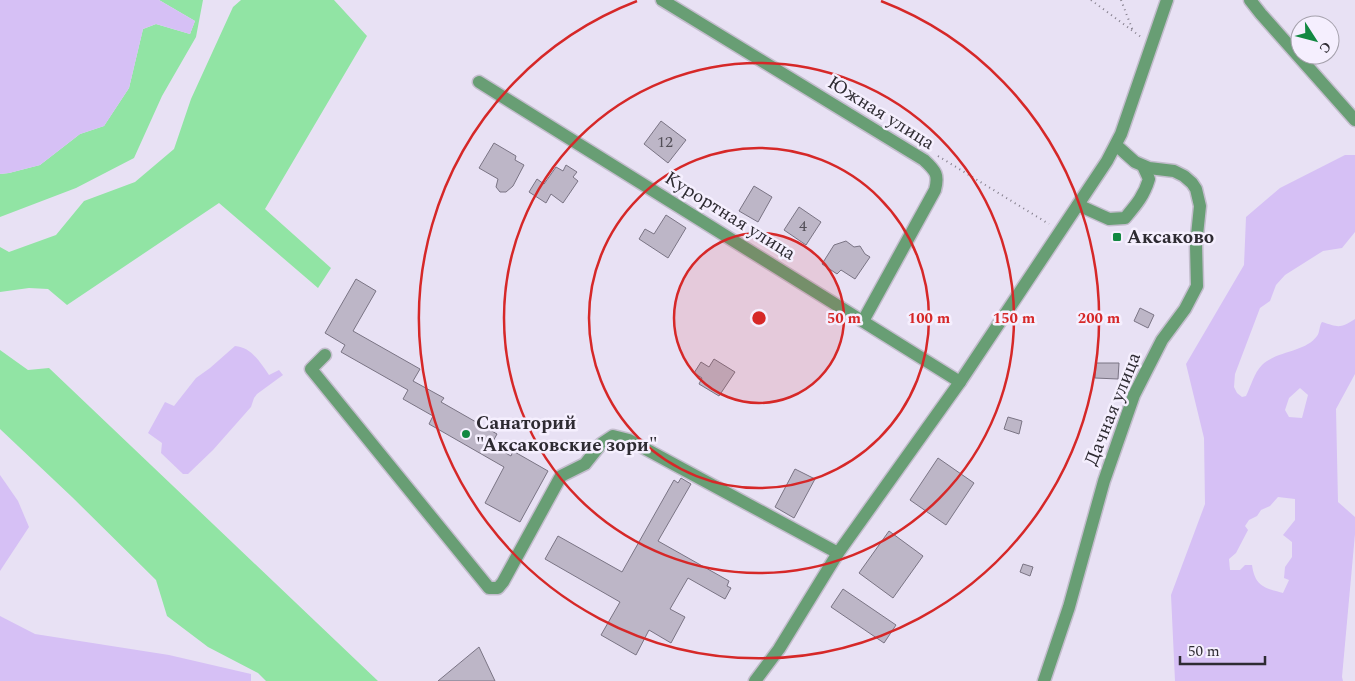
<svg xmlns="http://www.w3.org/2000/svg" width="1355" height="681" viewBox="0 0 1355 681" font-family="Spectral,serif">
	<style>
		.green { fill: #91e4a4 }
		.water { fill: #d6c0f5; fill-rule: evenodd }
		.building { fill: #bdb6c7; stroke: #7a7484 }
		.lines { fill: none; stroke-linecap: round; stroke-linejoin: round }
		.minor-casing { stroke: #c3bdcd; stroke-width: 15 }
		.path { stroke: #837e8b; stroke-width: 2; stroke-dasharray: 1 4; stroke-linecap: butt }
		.minor { stroke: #689e74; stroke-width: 12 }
		.ring { fill: none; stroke: #d62828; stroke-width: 2.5 }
		.poi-dot { fill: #128841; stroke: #f5effe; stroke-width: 2 }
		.labels { text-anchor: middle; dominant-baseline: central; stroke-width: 5; stroke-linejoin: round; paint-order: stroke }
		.number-label { font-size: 16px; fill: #524e57 }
		.street-label { font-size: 19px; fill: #2e2b32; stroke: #f5effe }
		.poi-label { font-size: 19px; font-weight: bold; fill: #2e2b32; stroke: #f5effe; text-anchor: start }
		.centre { fill: #d62828; stroke: #f5effe; stroke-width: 2.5 }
		.ring-label { font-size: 15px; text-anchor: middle; font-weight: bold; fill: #d62828; stroke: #f5effe; stroke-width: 5; stroke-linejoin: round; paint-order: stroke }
	</style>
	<rect width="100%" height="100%" fill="#e8e1f4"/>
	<g class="green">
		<polygon points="159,0 203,0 196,37 162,96 134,158 76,188 0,217 0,174 9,173 40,165 80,134 104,126 129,88 143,29 156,24 190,34 195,21"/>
		<polygon points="241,0 334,0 367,36 265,209 331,268 318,288 219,203 67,305 48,289 29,288 0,292 0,247 9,252 56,235 84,201 135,182 174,149 191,99 233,7"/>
		<polygon points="0,350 28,370 49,368 378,681 266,681 258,673 208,647 167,616 156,580 72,497 0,429"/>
	</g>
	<g class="water">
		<polygon points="0,0 159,0 195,21 190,34 156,24 143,29 129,88 104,126 80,134 40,165 9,173 0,174"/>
		<path d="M 1345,155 L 1355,155 L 1355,232 L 1342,248 L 1323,251 L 1285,275 L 1276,285 L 1270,301 L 1260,308 L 1235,374 L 1234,387 L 1237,393 L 1242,397 L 1246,396 C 1251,386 1254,373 1262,365 C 1276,351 1306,352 1317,336 C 1320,332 1319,326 1322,322 C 1338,327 1340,329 1355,319 L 1355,374 L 1336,409 L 1338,502 L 1355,517 L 1355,534 L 1342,677 L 1343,681 L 1175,681 L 1171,595 L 1205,504 L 1204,438 L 1186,364 L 1244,265 L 1246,217 L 1280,188 ZM 1300,388 L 1308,395 L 1302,418 L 1289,417 L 1285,410 L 1289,398 ZM 1278,497 L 1295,499 L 1295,520 L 1283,535 L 1292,542 L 1292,557 L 1285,567 L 1284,578 L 1289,580 L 1283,593 C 1264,588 1255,586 1252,565 L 1245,565 L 1240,570 L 1230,570 L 1229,559 L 1236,553 L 1248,530 L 1245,526 L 1249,520 L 1257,516 L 1261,510 L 1270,506 Z"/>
		<path d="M 235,346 C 251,347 260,362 269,375 L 279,370 L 283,375 L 257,394 L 254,398 L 251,407 L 213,450 L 188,474 L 183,474 L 161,453 L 162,443 L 148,433 L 165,402 L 174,406 L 196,378 L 210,368 Z"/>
		<polygon points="0,475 18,501 29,527 0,571"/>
		<polygon points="0,616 35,634 169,655 251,674 251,681 0,681"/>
	</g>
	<g class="building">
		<polygon points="661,121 686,140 668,163 644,144"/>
		<polygon points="494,143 516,156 515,160 524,165 513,186 506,192 500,192 496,187 498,179 479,168"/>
		<polygon points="566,165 577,172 573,177 578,181 563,203 551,194 546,203 529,192 537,179 544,184 556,167 563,171"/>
		<polygon points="754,186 772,197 758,222 739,211"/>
		<polygon points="799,207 821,222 806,245 784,230"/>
		<polygon points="666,215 686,228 668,258 639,239 645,229 654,234"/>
		<polygon points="846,241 854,247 860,246 865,254 870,257 855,279 841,270 837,274 822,264 834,245"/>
		<polygon points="356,279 376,291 353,331 420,369 413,381 444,398 441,402 497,434 491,445 511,456 513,451 548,471 520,522 485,503 504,467 429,424 433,416 403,399 408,390 341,352 345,345 325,333"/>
		<polygon points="1140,308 1154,315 1148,328 1134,321"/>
		<polygon points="714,359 735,372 719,396 699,384 702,378 694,373 701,362 709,367"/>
		<polygon points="1096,363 1119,363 1118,379 1095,378"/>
		<polygon points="1008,417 1022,421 1019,434 1004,429"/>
		<polygon points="938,458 974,483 946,525 910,500"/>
		<polygon points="795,469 815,479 794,518 775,507"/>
		<polygon points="681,478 691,484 658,541 729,581 727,586 731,588 725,599 688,578 670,609 685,617 671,643 649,630 636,655 601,635 620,602 545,559 558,536 622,572 674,480 678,483"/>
		<polygon points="889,531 923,556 893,598 859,573"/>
		<polygon points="1023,564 1033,567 1030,576 1020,572"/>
		<polygon points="843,589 896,625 884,643 831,607"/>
		<polygon points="479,647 495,681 438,681"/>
	</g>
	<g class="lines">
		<g class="minor-casing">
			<g id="minor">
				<path d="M 662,0 L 924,160 C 936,171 939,175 935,190 L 863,321"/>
				<polyline points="1250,0 1261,14 1355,120"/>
				<polyline points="479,82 960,382"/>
				<path d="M 1078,205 L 1109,219 L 1125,218 C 1136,205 1144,196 1149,179 L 1143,166"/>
				<polyline points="325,355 311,369 489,588 498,588 503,582 561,476 585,464 601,444 613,436 629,440 838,553"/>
				<polyline points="755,681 779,649 838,553 960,382 1107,161 1121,134 1167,0"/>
				<polyline points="1044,681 1069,607 1104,481 1134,395 1162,340 1185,309 1197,286 1196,245 1200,206 1196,189 1192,183 1184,176 1174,171 1149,168 1135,162 1116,145"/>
			</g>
		</g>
		<g class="path">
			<polyline points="1091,0 1141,37"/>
			<polyline points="1121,0 1133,31"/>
			<polyline points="938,156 1049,224"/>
		</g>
		<use href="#minor" class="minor"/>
	</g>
	<circle cx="759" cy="318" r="85" fill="#d62828" fill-opacity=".12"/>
	<g class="ring">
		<circle cx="759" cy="318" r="85"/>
		<circle cx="759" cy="318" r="170"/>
		<circle cx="759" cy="318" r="255"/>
		<path d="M881 1A340 340 0 1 1 637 1"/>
	</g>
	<g class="poi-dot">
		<rect x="1112" y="232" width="10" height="10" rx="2.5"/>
		<circle cx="466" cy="434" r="5"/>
	</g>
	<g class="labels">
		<g class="number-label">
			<text x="665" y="142">12</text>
			<text x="803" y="226">4</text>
		</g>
		<g class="street-label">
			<text transform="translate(881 113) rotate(32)">Южная улица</text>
			<text transform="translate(730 216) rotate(32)">Курортная улица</text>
			<text transform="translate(1113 409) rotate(-68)">Дачная улица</text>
		</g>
		<g class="poi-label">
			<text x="1127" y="237">Аксаково</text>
			<text x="476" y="423">Санаторий<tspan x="476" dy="22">"Аксаковские зори"</tspan></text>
		</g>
	</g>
	<circle cx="759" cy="318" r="8" class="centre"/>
	<g class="ring-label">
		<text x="844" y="323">50 m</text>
		<text x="929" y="323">100 m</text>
		<text x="1014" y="323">150 m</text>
		<text x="1099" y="323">200 m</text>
	</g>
	<g transform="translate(1315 40) rotate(126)"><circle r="24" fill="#f5effe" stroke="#a5a1ac"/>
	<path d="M0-4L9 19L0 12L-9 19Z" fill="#128841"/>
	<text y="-8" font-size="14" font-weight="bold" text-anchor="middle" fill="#2e2b32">С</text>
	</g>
	<path d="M1180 656v8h85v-8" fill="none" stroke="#2e2b32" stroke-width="2.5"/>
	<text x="1188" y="656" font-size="15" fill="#2e2b32" stroke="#f5effe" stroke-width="4" paint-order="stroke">50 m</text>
</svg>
